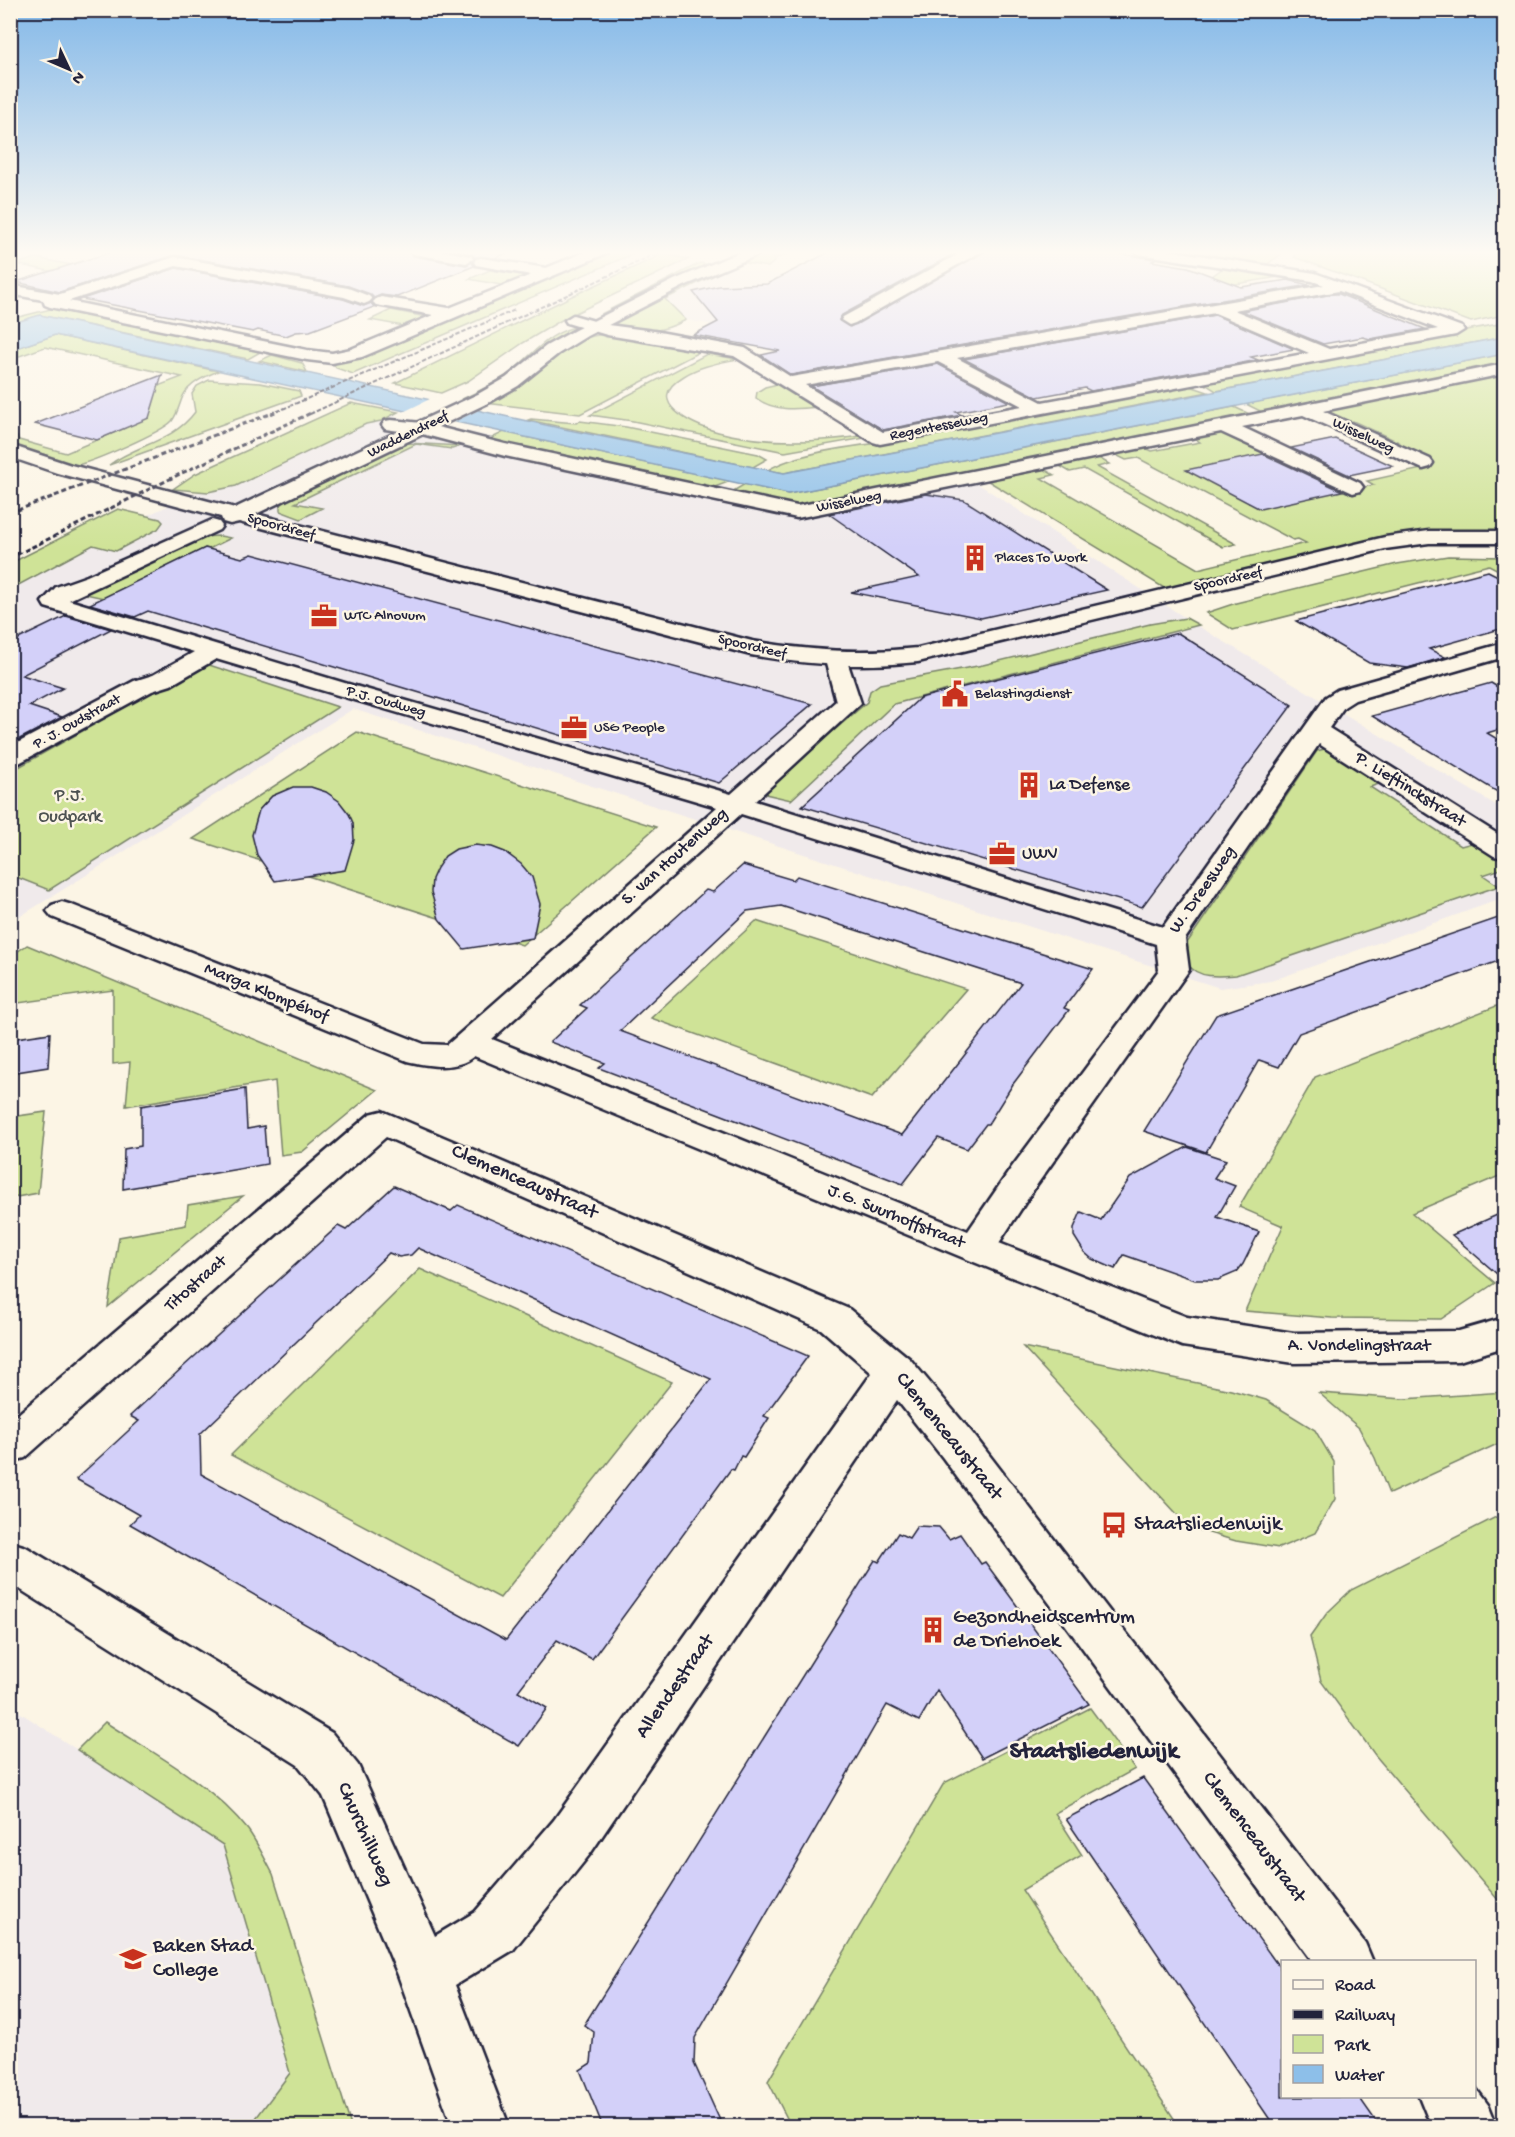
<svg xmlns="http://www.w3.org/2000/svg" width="1515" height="2137" viewBox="0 0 1515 2137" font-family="'Gochi Hand',sans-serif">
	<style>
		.built { fill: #f0eaeb }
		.green { fill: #cfe397; stroke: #788269; stroke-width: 1.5 }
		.water { fill: #8dbfe9; stroke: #6280a3; stroke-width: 1.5 }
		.pier { fill: #fcf5e5 }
		.building { fill: #d3d0f9; stroke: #22223b; stroke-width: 1.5; fill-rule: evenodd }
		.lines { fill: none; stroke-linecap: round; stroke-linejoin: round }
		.street-casing { stroke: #22223b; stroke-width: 5 }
		.secondary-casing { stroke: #22223b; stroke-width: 5 }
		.street { fill: #fcf5e5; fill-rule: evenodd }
		.secondary { fill: #fcf5e5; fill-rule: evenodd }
		.rail-far1 { stroke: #22223b; stroke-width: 2; stroke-dasharray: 4.5 2; stroke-linecap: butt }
		.rail { stroke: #22223b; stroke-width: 3; stroke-dasharray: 5 3; stroke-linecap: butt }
		.labels { text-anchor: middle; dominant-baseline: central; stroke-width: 5; stroke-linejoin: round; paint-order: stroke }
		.far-street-label { font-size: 15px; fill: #22223b; stroke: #fcf5e5 }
		.far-poi-label { font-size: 15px; fill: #22223b; stroke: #fcf5e5; text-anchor: start }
		.poi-label { font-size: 18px; fill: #22223b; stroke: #fcf5e5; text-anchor: start }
		.street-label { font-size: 18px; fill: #22223b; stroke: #fcf5e5 }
		.park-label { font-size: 18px; fill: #4d5252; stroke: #fcf5e5 }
		.near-street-label { font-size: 21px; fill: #22223b; stroke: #fcf5e5 }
		.near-poi-label { font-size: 21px; fill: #22223b; stroke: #fcf5e5; text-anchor: start }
		.near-neighbourhood-label { font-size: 24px; font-weight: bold; fill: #22223b; stroke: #fcf5e5 }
	</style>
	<rect width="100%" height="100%" fill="#fcf5e5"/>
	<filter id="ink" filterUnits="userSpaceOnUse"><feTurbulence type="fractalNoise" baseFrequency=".0167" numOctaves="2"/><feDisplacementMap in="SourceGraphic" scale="12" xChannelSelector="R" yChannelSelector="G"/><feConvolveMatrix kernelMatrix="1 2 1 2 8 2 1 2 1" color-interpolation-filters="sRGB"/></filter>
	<g filter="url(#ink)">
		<g class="built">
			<polygon points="731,267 813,280 742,330 686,320 665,299"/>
			<polygon points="375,412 786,500 955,469 1198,626 1504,810 1504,898 1271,981 1220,988 353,709 11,922 11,577"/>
			<polygon points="10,1706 223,1845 305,2126 11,2126"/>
		</g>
		<g class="green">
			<polygon points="607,250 642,250 353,374 336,368 334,365 339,359"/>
			<polygon points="761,250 798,250 774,259 775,261 768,267 740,262"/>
			<polygon points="1161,250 1287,250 1266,265"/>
			<polygon points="1302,250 1504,250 1504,315 1471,322 1294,257"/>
			<polygon points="663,254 689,259 565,318 523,343 468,381 441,393 395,383 572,296"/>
			<polygon points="36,258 87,268 68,275 16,264"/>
			<polygon points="700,263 710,265 598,319 601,314"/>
			<path d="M 723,267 L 731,267 L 665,299 L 686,320 C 663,332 641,335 616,324 L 616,319 Z"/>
			<polygon points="1223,268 1285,276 1186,292 1089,296 1212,276"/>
			<polygon points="490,270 529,276 506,286 469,279"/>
			<polygon points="55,308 260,352 248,359 40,315 11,324 10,319"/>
			<polygon points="391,310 431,318 409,327 370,320"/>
			<polygon points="1504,323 1504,337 1216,391 1199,380"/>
			<path d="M 584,325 C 564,339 480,402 462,399 C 479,391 496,383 511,372 C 537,351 548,331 584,325 Z"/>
			<path d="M 613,334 L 648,337 L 641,341 L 699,352 L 580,414 L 485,403 C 499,396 514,389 527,380 C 557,359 573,333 613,334 Z"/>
			<path d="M 55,335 L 212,370 L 220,370 C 207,376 190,382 183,396 C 179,405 178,413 172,421 C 162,432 91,463 76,465 C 60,468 25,451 11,443 L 10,426 L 19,440 L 66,453 L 125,428 L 153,404 L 153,397 L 142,392 L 182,377 L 45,347 L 11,359 L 11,350 Z"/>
			<path d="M 707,354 L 737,359 C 719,363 700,366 684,376 C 641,402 693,425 718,432 C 764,444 813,443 861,436 L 865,438 L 785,452 L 633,421 L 590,415 Z"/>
			<polygon points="1504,354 1504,366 1266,414 1246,404"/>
			<polygon points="272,355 302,363 307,372 259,361"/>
			<polygon points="1504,371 1504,533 1457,531 1164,588 985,479 1042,468 1054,475 1041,478 1198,569 1306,543 1298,539 1293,540 1138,458 1126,460 1112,453 1143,447 1152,451 1200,442 1193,437 1224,430 1350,490 1374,485 1367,481 1426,468 1389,445 1399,442 1353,421 1341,423 1319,409"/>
			<path d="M 209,380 L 260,383 L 299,391 L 301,396 L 109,465 C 137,444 173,442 195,412 L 192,394 L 197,386 Z"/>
			<path d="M 782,383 L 820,407 C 798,409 774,412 756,398 L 757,392 L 765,387 Z"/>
			<path d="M 1187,385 L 1208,392 L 784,473 L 768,470 C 799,451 874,443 912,440 L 906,435 Z"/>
			<polygon points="351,403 398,412 381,421 366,424 236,486 208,492 173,489 195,474"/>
			<polygon points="1234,407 1254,416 798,507 730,493 745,484 788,494"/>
			<polygon points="531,419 576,423 580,421 626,427 758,454 767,459 753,467 528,420"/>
			<polygon points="506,431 521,436 731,481 707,490 486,441"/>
			<polygon points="407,443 461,446 452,449 416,444 295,503 322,508 301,519 280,511 280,506 286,500 392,447"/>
			<polygon points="1097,457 1109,464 1097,467 1236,544 1223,547 1084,469 1070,472 1058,465"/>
			<polygon points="118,509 160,519 163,522 158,529 116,551 93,545 11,589 11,563"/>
			<polygon points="220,536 231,538 209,549 205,548 104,598 81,593 198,537"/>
			<polygon points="1448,556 1504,557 1504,573 1489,565 1233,630 1206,613 1236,603 1397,564"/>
			<polygon points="1186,618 1199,625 894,704 791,800 761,793 867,702 870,691 880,684 983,665 1150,624"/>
			<polygon points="203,663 338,707 49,890 11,875 10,772"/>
			<polygon points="357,732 656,827 522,945 193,839"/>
			<path d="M 1328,748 L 1385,782 L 1370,787 L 1461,846 L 1479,841 L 1504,855 L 1504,868 L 1483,875 L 1499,886 L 1236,975 C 1223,976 1197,979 1189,965 C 1186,960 1186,952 1185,946 L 1317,751 Z"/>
			<polygon points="756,921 966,989 872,1098 651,1018"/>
			<polygon points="27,945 377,1090 302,1152 281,1155 275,1081 126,1106 130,1062 113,1064 113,990 11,1004 11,956"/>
			<polygon points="1504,1003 1504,1174 1412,1213 1495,1283 1441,1319 1332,1318 1245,1311 1283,1226 1239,1207 1315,1077"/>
			<polygon points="46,1112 38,1193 11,1198 11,1117"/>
			<polygon points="243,1196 108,1307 119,1237 186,1225 188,1205"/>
			<polygon points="420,1269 672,1382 500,1598 231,1455"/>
			<polygon points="1023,1347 1231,1390 1266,1400 1315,1430 1334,1462 1335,1499 1315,1533 1279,1548 1236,1541 1189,1527"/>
			<polygon points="1504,1392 1504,1441 1389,1494 1375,1458 1359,1428 1319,1393 1404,1399"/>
			<polygon points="1504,1513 1504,1907 1375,1755 1321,1681 1310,1637 1327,1613 1351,1590"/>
			<polygon points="1090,1708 1135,1769 1055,1813 1082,1855 1022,1890 1179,2126 791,2126 768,2081 944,1783"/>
			<path d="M 105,1722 C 154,1754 211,1783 248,1830 C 258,1844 265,1859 273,1874 L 351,2126 L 250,2126 L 290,2073 L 223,1845 L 77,1750 Z"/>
		</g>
		<polygon class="water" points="40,315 564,429 784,473 1504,337 1504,354 788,494 55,335 11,350 10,324"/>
		<polygon class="pier" points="434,397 483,408 452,423 401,413"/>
		<g class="building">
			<polygon points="118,250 405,250 414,256 466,265 472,262 474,266 397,297 381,295 374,298 370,294 348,286 175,255 60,292 16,282"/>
			<polygon points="451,250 509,250 509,252 495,258 475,257 471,254"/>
			<polygon points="840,250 961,250 842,315 839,320 850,327 986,250 1094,250 1155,259 1152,261 1188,267 1241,287 1288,280 1309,285 791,375 761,355 780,351 693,335 718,322 693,292 719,286 767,284 831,251"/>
			<polygon points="176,268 343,299 363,306 371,303 374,307 310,331 296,332 286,336 258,330 253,332 82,299"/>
			<polygon points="1333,294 1339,294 1425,329 1370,339 1363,337 1323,344 1242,311"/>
			<polygon points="1215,315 1294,349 1251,357 1258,360 1091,391 1085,388 1037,397 964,359"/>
			<polygon points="938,364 1009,402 956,412 962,415 883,430 811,386"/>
			<polygon points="162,375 149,418 97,440 35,424"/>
			<polygon points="1335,439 1393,466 1349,475 1291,448"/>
			<polygon points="1263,454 1342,491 1260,509 1186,470"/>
			<polygon points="926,494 964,500 1107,590 981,618 851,592 919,577 829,514"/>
			<polygon points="205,548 242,558 252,554 812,704 719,783 148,611 135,617 90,604"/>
			<polygon points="1488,571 1504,579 1504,628 1429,649 1445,657 1408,668 1369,663 1296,621"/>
			<polygon points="66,616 111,629 22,675 63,688 29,706 62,717 10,744 10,643"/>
			<polygon points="1178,633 1292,705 1142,907 802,806 920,698"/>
			<polygon points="1491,683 1504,691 1504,728 1487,733 1504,743 1504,796 1372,716"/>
			<polygon points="293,787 311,787 326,792 339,801 349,814 353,823 354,840 345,870 275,881 257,855 252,835 259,810 272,796"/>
			<polygon points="475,845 492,847 505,852 521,864 532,877 540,904 533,938 464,949 439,919 431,892 432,879 437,868 445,856 456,849"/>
			<path d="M 743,865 L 793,880 L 797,876 L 1093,969 L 1064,1008 L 1069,1010 L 1013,1084 L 988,1124 L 986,1124 L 967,1149 L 938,1138 L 903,1184 L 599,1068 L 605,1063 L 550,1042 L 587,1008 L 580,1005 L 612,975 L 706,890 L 713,892 ZM 781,906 L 1021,983 L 902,1135 L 620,1031 L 747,911 Z"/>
			<polygon points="1504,916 1504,959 1299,1033 1279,1067 1259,1060 1206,1152 1144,1131 1216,1015"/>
			<polygon points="50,1033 48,1067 10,1073 10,1039"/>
			<polygon points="245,1089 247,1129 264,1126 267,1164 123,1189 124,1149 141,1146 141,1106"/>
			<polygon points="1187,1147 1226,1160 1214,1178 1235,1186 1217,1217 1259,1232 1243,1264 1237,1272 1218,1280 1195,1280 1124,1255 1115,1269 1092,1259 1084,1252 1074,1236 1074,1228 1081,1212 1101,1220 1130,1178"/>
			<path d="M 394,1186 L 451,1211 L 458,1205 L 808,1356 L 764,1416 L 769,1418 L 744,1457 L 741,1456 L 734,1470 L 731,1469 L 592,1659 L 557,1640 L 518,1691 L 547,1708 L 519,1746 L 130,1524 L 139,1515 L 76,1479 L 139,1421 L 130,1416 L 184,1366 L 338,1226 L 346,1230 ZM 418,1248 L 711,1379 L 506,1640 L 201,1474 L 200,1434 L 389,1253 L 399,1257 L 411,1255 Z"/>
			<polygon points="1504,1212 1504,1280 1452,1235"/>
			<polygon points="917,1526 939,1527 949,1539 960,1534 981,1564 985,1562 1089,1704 982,1758 937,1690 919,1721 887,1705 695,2038 694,2063 723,2127 603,2127 580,2070 591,2063 594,2032 584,2025 875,1560 879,1562 898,1533 909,1538"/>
			<polygon points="1143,1778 1282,1971 1282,2097 1359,2097 1380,2127 1275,2127 1066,1819"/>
		</g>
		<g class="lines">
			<g class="street-casing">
				<g id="street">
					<polygon points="407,250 439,250 471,256 473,259 466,263 414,254"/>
					<polygon points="590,250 609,250 607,253 362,357 332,363 307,360 50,307 45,305 43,300 10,294 10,285 60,294 175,257 348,288 369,296 372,299 369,302 364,304 344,297 176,266 69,301 307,350 332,353 351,349 433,315 376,305 373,302 376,299 381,297 449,308 531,275 476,265 474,262 476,259 481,258 546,268"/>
					<polygon points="966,250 984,250 855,323 849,325 841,320 843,317"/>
					<path d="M 1132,250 L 1167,250 L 1315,273 L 1462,327 L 1464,330 L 1456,335 L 880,444 L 873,442 L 734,356 L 607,335 L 567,323 L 565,320 L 573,315 L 608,325 L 654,331 L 745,348 L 791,377 L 1324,285 L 1312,281 L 1139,254 ZM 1339,291 L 1438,329 L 1329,349 L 1234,310 ZM 1215,313 L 1309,353 L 1042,402 L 957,358 ZM 938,362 L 1022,406 L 883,432 L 805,385 Z"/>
					<polygon points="1504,364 1504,374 1323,411 1430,459 1433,463 1430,467 1423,469 1303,415 1242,427 1360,483 1363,487 1360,491 1353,493 1221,432 797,518 505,456 422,434 385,429 382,425 385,421 391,420 422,423 505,444 797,506"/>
					<path d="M 212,520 L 219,522 L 222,526 L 219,530 L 69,600 L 348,684 L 731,794 L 836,701 L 825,660 L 829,655 L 837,653 L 845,655 L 861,703 L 755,801 L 1163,927 L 1326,697 L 1337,690 L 1504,643 L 1504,657 L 1355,700 L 1344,707 L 1329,728 L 1504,838 L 1504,858 L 1494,856 L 1319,744 L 1185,939 L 1189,970 L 1038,1183 L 999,1243 L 1187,1317 L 1294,1333 L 1459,1331 L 1504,1318 L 1504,1347 L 1459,1361 L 1294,1363 L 1182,1346 L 964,1258 L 474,1056 C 457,1071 428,1066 407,1061 L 52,917 L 47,911 L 52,905 L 62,902 L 72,905 L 424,1044 L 447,1045 L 717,807 L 216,659 L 171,685 L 152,691 L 19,763 L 10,766 L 10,747 L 134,681 L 153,675 L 194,652 L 45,607 L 42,602 L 56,587 L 87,576 ZM 741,814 L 1156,944 L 1159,970 L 1012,1167 L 968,1231 L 492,1039 Z"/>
					<polygon points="382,1111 849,1309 910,1359 973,1434 1365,1943 1373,1962 1313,1962 943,1458 897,1400 590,1854 513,1950 455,1985 509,2126 452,2126 398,1975 323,1796 298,1765 10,1583 10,1542 26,1547 332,1733 358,1765 435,1936 475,1912 554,1820 872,1373 821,1329 386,1137 25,1458 10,1462 10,1421 370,1114"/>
					<polygon points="1474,2086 1489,2106 1497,2126 1435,2126 1427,2116 1419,2096 1474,2096"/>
				</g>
			</g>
			<g class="secondary-casing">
				<path id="secondary" d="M 745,250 L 764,250 L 762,253 L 684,286 L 587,336 L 558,354 L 518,386 L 490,402 L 256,514 L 752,641 C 808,651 862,654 918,648 L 1385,537 L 1429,531 L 1504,531 L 1504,543 L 1429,543 L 1385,549 L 918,662 C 861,668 807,665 751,655 L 239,522 L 230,524 L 223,522 L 221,517 L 57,473 L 10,457 L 10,445 L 71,465 L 235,508 L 478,394 L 506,378 L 546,346 L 575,330 L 674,280 Z"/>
			</g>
			<use href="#street" class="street"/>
			<use href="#secondary" class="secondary"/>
			<g class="rail-far1">
				<polyline points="271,414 515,310"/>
				<polyline points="310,414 664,250"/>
			</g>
			<g class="rail">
				<polyline points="10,513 275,412"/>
				<polyline points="10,558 182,473 313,412"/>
			</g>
		</g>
	</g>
	<linearGradient id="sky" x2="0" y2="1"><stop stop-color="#83b8e8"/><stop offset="0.46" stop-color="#fefaf3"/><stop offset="1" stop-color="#fefaf3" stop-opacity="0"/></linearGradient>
	<rect width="1515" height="549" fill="url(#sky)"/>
	<defs>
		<g id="building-bare" transform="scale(2.07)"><path d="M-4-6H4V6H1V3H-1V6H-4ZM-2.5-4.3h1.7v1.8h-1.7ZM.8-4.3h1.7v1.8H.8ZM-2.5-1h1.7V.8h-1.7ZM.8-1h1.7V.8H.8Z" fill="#c8321e" stroke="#fcf5e5" stroke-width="2.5" paint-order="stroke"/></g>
		<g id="office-bare" transform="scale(2.07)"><path d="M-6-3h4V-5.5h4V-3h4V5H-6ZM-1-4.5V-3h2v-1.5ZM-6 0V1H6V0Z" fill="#c8321e" stroke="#fcf5e5" stroke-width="2.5" paint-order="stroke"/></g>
		<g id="civic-bare" transform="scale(2.07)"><path d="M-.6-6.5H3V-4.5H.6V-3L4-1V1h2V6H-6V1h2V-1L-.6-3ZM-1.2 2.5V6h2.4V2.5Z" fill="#c8321e" stroke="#fcf5e5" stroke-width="2.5" paint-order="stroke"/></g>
		<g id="bus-bare" transform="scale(2.07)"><path d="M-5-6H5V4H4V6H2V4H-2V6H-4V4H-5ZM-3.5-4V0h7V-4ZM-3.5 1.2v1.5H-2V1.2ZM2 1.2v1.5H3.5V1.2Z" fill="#c8321e" stroke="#fcf5e5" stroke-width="2.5" paint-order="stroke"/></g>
		<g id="school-bare" transform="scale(2.07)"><path d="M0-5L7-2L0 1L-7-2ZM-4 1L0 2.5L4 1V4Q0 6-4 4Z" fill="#c8321e" stroke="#fcf5e5" stroke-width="2.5" paint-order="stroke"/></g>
	</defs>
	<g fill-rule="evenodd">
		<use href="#building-bare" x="975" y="558"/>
		<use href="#office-bare" x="324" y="616"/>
		<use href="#civic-bare" x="955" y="694"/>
		<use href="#office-bare" x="574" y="728"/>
		<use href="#building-bare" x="1029" y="785"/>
		<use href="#office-bare" x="1002" y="854"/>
		<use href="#bus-bare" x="1114" y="1525"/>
		<use href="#building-bare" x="933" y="1630"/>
		<use href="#school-bare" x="133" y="1959"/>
	</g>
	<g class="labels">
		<g class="far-street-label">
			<text transform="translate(939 427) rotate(-11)">Regentesseweg</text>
			<text transform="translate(408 435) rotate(-26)">Waddendreef</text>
			<text transform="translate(1363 436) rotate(25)">Wisselweg</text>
			<text transform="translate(849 502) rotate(-11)">Wisselweg</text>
			<text transform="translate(281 527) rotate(15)">Spoordreef</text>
			<text transform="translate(1228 580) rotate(-13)">Spoordreef</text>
			<text transform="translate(752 647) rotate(13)">Spoordreef</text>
			<text transform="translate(386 702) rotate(16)">P.J. Oudweg</text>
			<text transform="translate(77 722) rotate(-29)">P. J. Oudstraat</text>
		</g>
		<g class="far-poi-label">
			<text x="995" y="558">Places To Work</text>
			<text x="344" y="616">WTC Alnovum</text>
			<text x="975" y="694">Belastingdienst</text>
			<text x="594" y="728">USG People</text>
		</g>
		<g class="poi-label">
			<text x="1049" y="785">La Defense</text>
			<text x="1022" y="854">UWV</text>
		</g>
		<g class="street-label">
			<text transform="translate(1410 790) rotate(32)">P. Lieftinckstraat</text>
			<text transform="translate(675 857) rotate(-42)">S. van Houtenweg</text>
			<text transform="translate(1203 890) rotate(-55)">W. Dreesweg</text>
			<text transform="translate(266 993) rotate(22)">Marga Klompéhof</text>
			<text transform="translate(896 1217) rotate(22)">J.G. Suurhoffstraat</text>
			<text transform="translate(196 1284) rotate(-41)">Titostraat</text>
			<text x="1359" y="1346">A. Vondelingstraat</text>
		</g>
		<g class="park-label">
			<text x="70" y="796">P.J.<tspan x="70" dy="21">Oudpark</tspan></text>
		</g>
		<g class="near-street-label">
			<text transform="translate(524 1183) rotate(24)">Clemenceaustraat</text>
			<text transform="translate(948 1437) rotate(51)">Clemenceaustraat</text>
			<text transform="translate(676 1687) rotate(-55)">Allendestraat</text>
			<text transform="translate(364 1835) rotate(66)">Churchillweg</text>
			<text transform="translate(1253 1838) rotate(53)">Clemenceaustraat</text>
		</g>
		<g class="near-poi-label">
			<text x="1134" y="1525">Staatsliedenwijk</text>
			<text x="953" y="1618">Gezondheidscentrum<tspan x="953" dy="24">de Driehoek</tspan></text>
			<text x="153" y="1947">Baken Stad<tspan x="153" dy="24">College</tspan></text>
		</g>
		<g class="near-neighbourhood-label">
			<text x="1094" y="1752">Staatsliedenwijk</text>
		</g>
	</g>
	<rect width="1515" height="2137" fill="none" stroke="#fcf5e5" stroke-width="36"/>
	<rect x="18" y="18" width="1479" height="2101" fill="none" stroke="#22223b" stroke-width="2" filter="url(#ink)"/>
	<rect x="1281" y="1960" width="195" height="138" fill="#fcf5e5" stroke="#a5a1a1" stroke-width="1.5"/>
	<rect x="1293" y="1980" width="30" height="9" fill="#fcf5e5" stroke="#a5a1a1" stroke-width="1.5"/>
	<text x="1335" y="1990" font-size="18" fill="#22223b">Road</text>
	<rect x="1293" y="2010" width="30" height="9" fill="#22223b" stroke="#a5a1a1" stroke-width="1.5"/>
	<text x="1335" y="2020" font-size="18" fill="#22223b">Railway</text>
	<rect x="1293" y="2035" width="30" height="18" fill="#cfe397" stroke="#a5a1a1" stroke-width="1.5"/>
	<text x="1335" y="2050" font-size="18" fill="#22223b">Park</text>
	<rect x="1293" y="2065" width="30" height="18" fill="#8dbfe9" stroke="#a5a1a1" stroke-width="1.5"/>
	<text x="1335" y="2080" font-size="18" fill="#22223b">Water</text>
	<g transform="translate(69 69) rotate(134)" stroke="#fcf5e5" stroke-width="4.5" paint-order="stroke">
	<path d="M0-4.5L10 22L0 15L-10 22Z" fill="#22223b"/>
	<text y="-9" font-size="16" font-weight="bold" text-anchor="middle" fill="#22223b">N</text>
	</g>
</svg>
